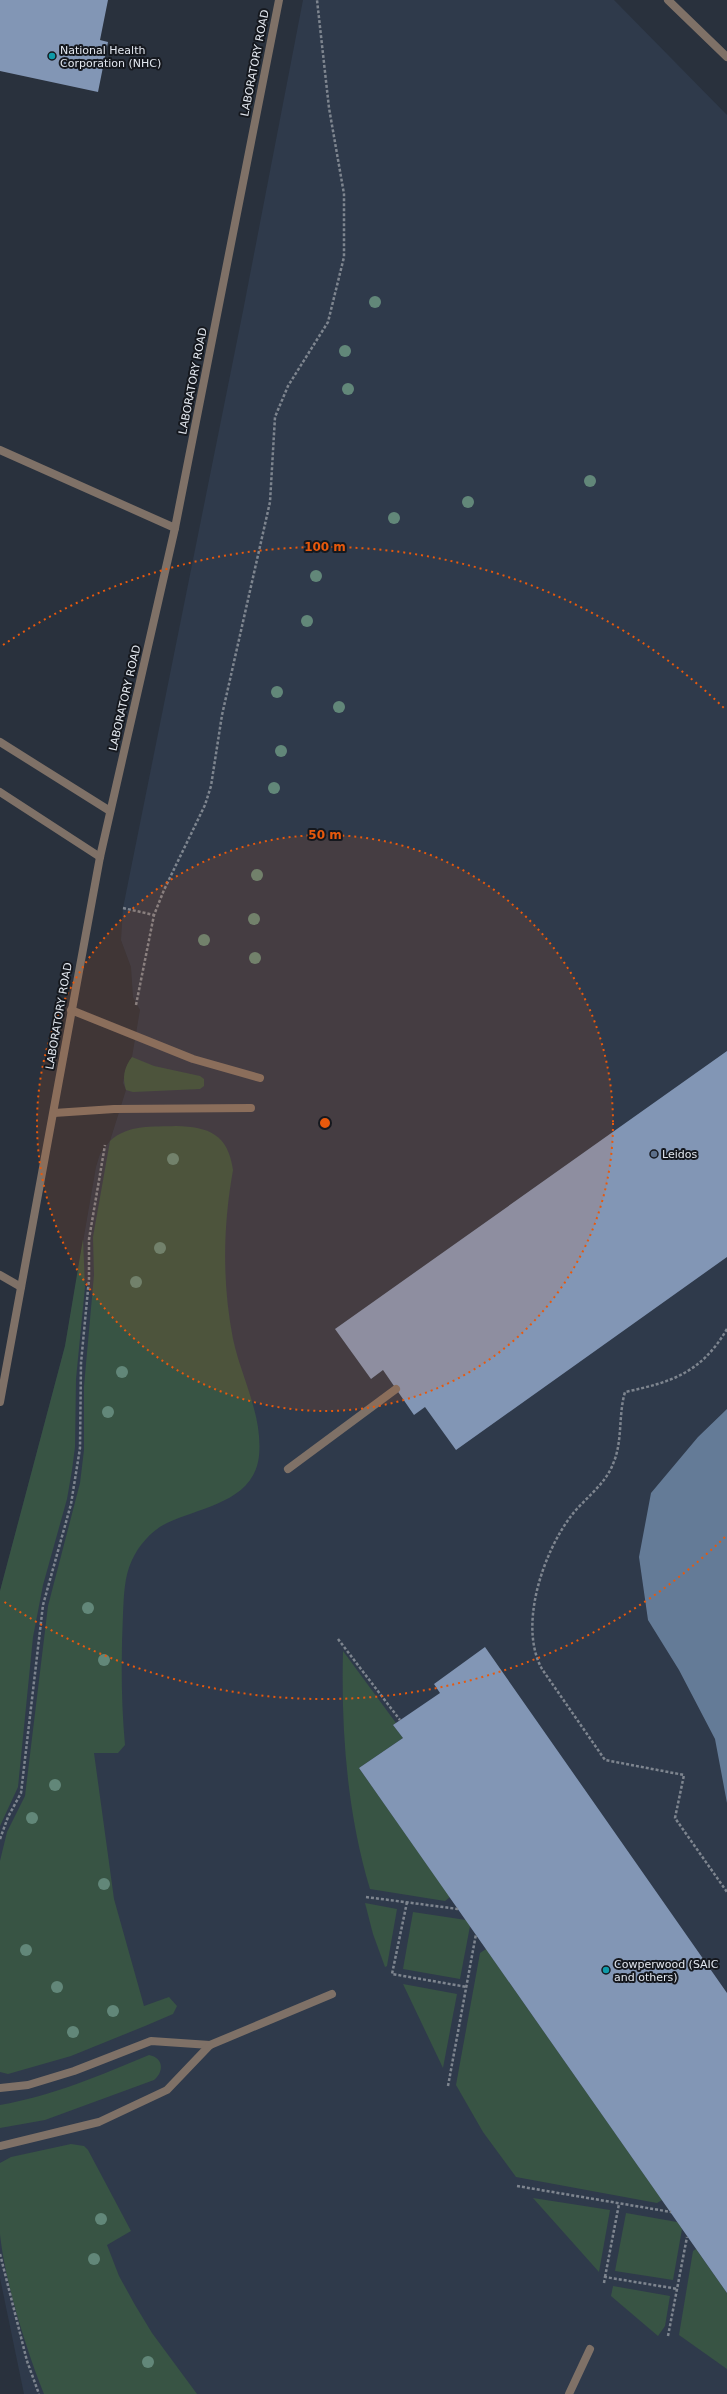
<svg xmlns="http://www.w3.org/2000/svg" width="727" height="2394" viewBox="0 0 727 2394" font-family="'DejaVu Sans',sans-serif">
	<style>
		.built { fill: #2f3a4b }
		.green { fill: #385444 }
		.water { fill: #647b97 }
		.building { fill: #8296b5 }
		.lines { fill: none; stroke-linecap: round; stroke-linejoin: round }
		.path { stroke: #7e858f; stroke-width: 2.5; stroke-dasharray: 3 2; stroke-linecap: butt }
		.service { stroke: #7f7167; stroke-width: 8 }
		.tertiary { stroke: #7f7167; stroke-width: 8 }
		.tree { fill: #628779 }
		.ring { fill: none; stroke: #e8590c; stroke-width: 2; stroke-dasharray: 2 4 }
		.culture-dot { fill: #0f9aa8; stroke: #15181e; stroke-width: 1.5 }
		.service-dot { fill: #5c6f8a; stroke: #15181e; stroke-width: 1.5 }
		.labels { text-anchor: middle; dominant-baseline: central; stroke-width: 4; stroke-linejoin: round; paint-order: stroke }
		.poi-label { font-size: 11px; fill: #e2e7ef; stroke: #15181e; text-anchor: start }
		.street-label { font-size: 11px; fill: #e2e7ef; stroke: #15181e }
		.centre { fill: #e8590c; stroke: #15181e; stroke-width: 2 }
		.ring-label { font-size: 12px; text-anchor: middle; font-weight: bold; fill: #e8590c; stroke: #15181e; stroke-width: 4; stroke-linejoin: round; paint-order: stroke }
	</style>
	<rect width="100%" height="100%" fill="#29313d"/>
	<polygon class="built" points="303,0 614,0 727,115 727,2394 24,2394 0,2278 0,1591 65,1346 96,1167 100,1154 110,1141 126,1090 123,1083 125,1071 132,1057 140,1010 133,997 131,967 121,940 123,908 243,311"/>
	<g class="green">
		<path d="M 132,1057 L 154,1066 L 200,1076 L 204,1079 L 204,1086 L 200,1089 L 133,1092 L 126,1090 C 122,1078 124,1067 132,1057 Z"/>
		<path d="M 176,1126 C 209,1127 228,1134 233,1170 C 223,1226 222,1283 233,1339 C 241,1377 263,1415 259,1456 C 254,1502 200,1507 167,1523 C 152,1530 139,1545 132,1560 C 124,1577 124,1596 123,1614 C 121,1658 121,1701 125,1745 L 118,1753 L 94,1753 L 114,1899 L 144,2006 L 169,1997 L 177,2006 L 173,2014 L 145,2026 L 71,2056 L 8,2074 L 0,2072 L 0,1861 L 7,1832 L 25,1796 L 48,1606 L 80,1483 L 84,1450 L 84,1386 L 94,1275 L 93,1237 L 110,1141 C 128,1124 153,1127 176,1126 Z"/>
		<polygon points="83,1239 85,1287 76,1379 75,1447 72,1470 67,1499 43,1585 33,1637 18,1787 0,1826 0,1591 65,1346"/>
		<path d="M 343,1651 L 396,1723 L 393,1725 L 403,1738 L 359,1768 L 450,1897 L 445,1901 L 370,1889 C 347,1813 341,1730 343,1651 Z"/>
		<polygon points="365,1903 397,1909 387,1966 385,1967 373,1934"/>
		<polygon points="413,1912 466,1920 470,1926 460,1979 403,1969"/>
		<polygon points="486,1949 662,2200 657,2203 516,2177 483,2132 456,2085 480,1953"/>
		<polygon points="403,1984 457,1994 443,2068"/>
		<path d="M 149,2055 C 164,2058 164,2072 154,2080 L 45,2120 L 0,2128 L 0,2105 C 52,2096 101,2075 149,2055 Z"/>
		<path d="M 71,2144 L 84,2146 L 88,2150 L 131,2231 L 107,2245 L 119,2276 L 135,2305 L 152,2333 L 197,2394 L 44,2394 C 26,2349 5,2282 0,2234 C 0,2211 0,2187 0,2163 L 11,2157 Z"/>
		<polygon points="533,2198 610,2210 599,2272"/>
		<polygon points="626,2213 677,2222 682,2229 673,2280 615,2271"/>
		<polygon points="696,2249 727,2293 727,2369 679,2335 693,2251"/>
		<polygon points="613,2286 670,2296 665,2326 658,2336 611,2296"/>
	</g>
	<polygon class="water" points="727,1409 727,1803 715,1739 679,1670 648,1620 639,1557 651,1493 698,1437"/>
	<g class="building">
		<polygon points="0,0 108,0 100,40 108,42 98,92 0,71"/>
		<polygon points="727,1051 727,1257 456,1450 425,1407 414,1415 383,1370 371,1379 335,1329"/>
		<polygon points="485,1647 727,1993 727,2293 359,1768 403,1738 393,1725 440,1693 434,1684"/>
	</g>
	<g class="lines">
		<g class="path">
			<polyline points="123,908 154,915"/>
			<polyline points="136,1005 154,915 164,890 205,805 211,786 222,715 270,502 275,417 288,386 328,322 344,257 344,194 329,108 317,0"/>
			<path d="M 727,1329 C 701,1373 672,1382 625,1392 C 618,1416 623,1441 613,1464 C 605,1485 584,1499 571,1516 C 543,1553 518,1626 542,1669 L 605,1760 L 684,1775 L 675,1818 L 727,1892"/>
			<polyline points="338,1639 400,1720"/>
			<polyline points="0,1839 8,1817 21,1793 43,1605 71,1504 80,1448 81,1363 89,1279 89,1239 105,1145"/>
			<polyline points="366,1897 458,1909"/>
			<polyline points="407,1902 392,1974 467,1987"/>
			<polyline points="448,2086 476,1934"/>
			<polyline points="517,2186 671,2212"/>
			<polyline points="0,2254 27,2361 39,2394"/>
			<polyline points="605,2277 619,2204"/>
			<polyline points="604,2283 605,2277 678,2289"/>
			<polyline points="668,2336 687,2237"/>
		</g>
		<g class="service">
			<polyline points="0,450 175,528"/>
			<polyline points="0,742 110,811"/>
			<polyline points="0,792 100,857"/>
			<polyline points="71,1010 193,1059 260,1078"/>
			<polyline points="54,1113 114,1109 251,1108"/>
			<polyline points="0,1275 21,1287"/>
			<polyline points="288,1469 396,1389"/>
			<polyline points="0,2088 28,2085 74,2071 151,2041 210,2045"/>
			<polyline points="0,2146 99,2122 167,2090 210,2045 332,1994"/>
			<polyline points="569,2394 590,2349"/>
		</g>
		<g class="tertiary">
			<polyline points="668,0 727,57"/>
			<polyline points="0,1402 100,857 175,528 279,0"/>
		</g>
	</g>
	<g class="tree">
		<circle cx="375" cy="302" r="6"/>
		<circle cx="345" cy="351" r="6"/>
		<circle cx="348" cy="389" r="6"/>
		<circle cx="590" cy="481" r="6"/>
		<circle cx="468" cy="502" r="6"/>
		<circle cx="394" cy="518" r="6"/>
		<circle cx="316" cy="576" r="6"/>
		<circle cx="307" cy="621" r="6"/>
		<circle cx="277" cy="692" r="6"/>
		<circle cx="339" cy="707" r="6"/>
		<circle cx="281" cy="751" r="6"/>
		<circle cx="274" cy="788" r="6"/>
		<circle cx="257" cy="875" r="6"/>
		<circle cx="254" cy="919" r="6"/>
		<circle cx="204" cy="940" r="6"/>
		<circle cx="255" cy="958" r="6"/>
		<circle cx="173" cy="1159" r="6"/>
		<circle cx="160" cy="1248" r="6"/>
		<circle cx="136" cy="1282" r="6"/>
		<circle cx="122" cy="1372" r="6"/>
		<circle cx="108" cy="1412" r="6"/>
		<circle cx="88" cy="1608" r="6"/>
		<circle cx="104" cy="1660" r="6"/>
		<circle cx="55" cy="1785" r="6"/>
		<circle cx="32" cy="1818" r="6"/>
		<circle cx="104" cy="1884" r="6"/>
		<circle cx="26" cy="1950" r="6"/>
		<circle cx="57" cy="1987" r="6"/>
		<circle cx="113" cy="2011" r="6"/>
		<circle cx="73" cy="2032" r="6"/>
		<circle cx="101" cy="2219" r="6"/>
		<circle cx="94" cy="2259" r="6"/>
		<circle cx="148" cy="2362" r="6"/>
	</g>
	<circle cx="325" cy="1123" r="288" fill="#e8590c" fill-opacity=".12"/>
	<g class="ring">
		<circle cx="325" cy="1123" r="288"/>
		<path d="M725 1537A576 576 0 0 1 3 1601M3 645A576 576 0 0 1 725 709"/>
	</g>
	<g class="culture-dot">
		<circle cx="52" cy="56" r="4"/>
		<circle cx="606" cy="1970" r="4"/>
	</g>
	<circle class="service-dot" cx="654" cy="1154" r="4"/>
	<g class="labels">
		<g class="poi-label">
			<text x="60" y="50">National Health<tspan x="60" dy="13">Corporation (NHC)</tspan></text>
			<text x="662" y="1154">Leidos</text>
			<text x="614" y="1964">Cowperwood (SAIC<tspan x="614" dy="13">and others)</tspan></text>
		</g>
		<g class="street-label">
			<text transform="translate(255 63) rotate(-79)">LABORATORY ROAD</text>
			<text transform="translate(193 381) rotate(-79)">LABORATORY ROAD</text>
			<text transform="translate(125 698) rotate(-77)">LABORATORY ROAD</text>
			<text transform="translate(59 1016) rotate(-80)">LABORATORY ROAD</text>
		</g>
	</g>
	<circle cx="325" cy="1123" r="6" class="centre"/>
	<g class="ring-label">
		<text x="325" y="551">100 m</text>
		<text x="325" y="839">50 m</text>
	</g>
</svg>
